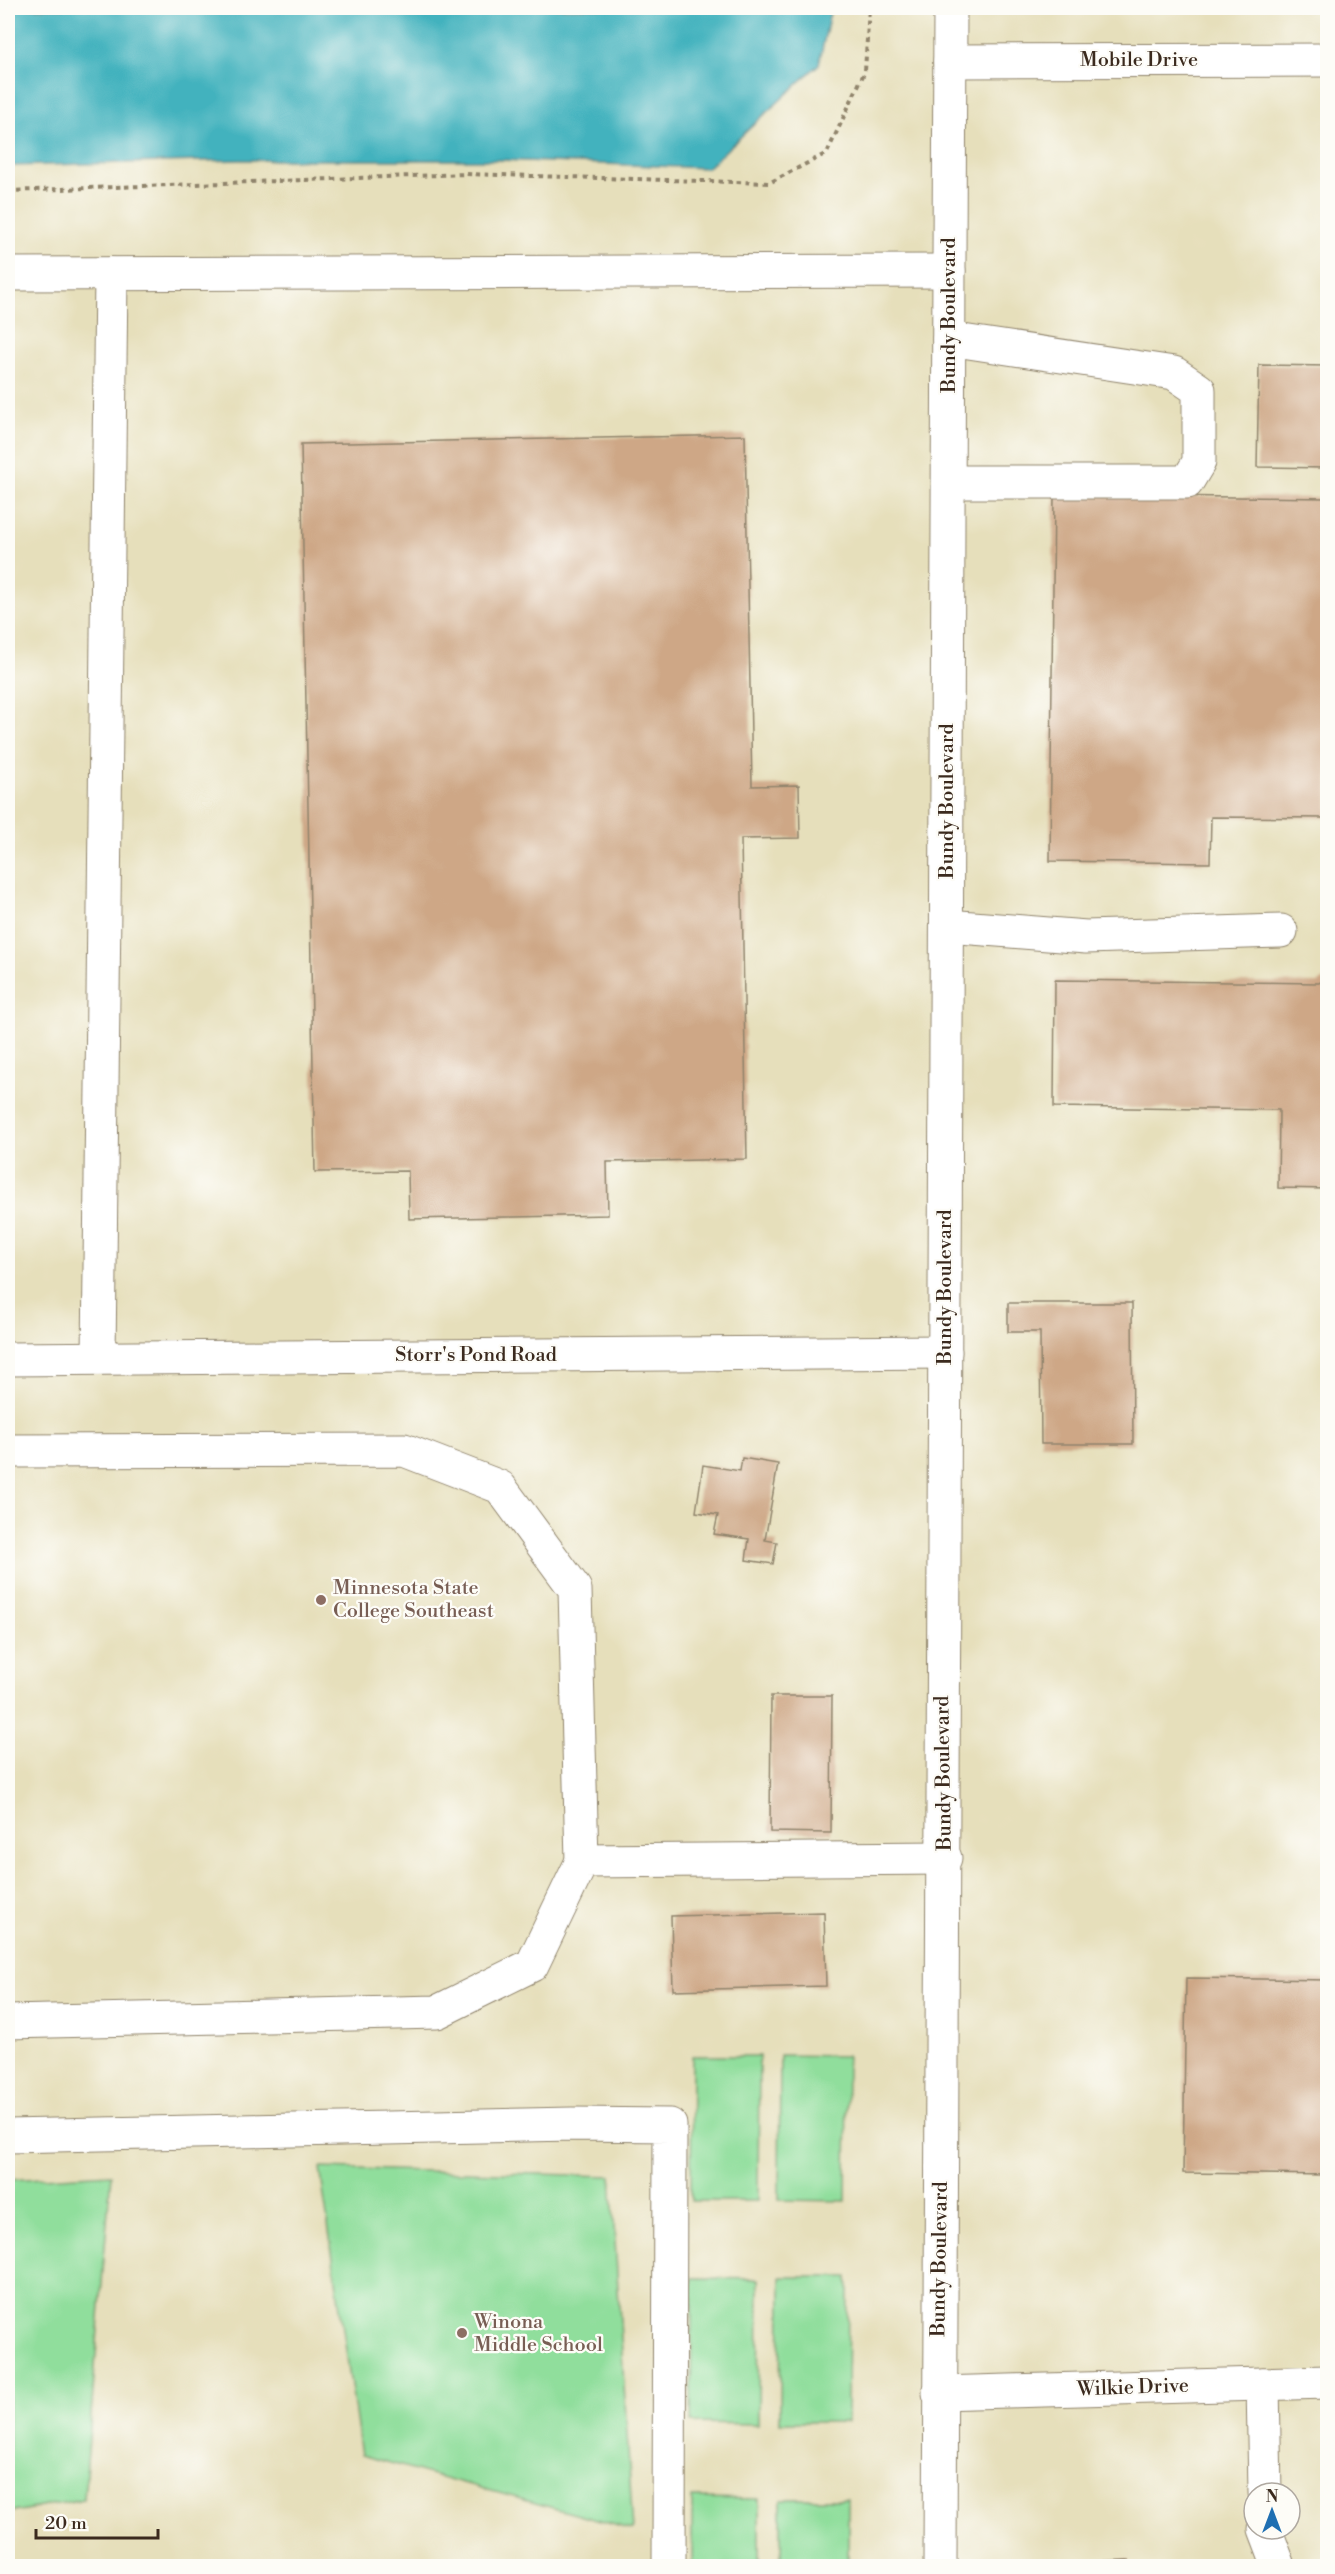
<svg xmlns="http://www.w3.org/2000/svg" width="1335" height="2574" viewBox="0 0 1335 2574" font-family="'Libre Bodoni',serif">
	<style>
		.green { fill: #90de9c; stroke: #66845d; stroke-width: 1.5 }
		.water { fill: #43b2be; stroke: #3f6e6e; stroke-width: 1.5 }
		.building { fill: #cea786 }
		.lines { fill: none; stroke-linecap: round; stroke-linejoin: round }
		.minor-casing { stroke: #90846c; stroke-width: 35 }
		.path { stroke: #90846c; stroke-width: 4; stroke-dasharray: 4.5 4.5; stroke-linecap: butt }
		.minor { stroke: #fff; stroke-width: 33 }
		.education-dot { fill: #8d6e63; stroke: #fdfcf7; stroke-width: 2 }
		.labels { text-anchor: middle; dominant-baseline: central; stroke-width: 4.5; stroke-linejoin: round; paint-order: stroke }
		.street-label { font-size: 20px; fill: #3b2a1e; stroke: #fdfcf7 }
		.education-label { font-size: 20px; fill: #785e54; stroke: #fdfcf7; text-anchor: start }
	</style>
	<rect width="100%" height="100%" fill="#fdfcf7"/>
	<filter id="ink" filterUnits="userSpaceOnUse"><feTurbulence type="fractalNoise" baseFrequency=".0167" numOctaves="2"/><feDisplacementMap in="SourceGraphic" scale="12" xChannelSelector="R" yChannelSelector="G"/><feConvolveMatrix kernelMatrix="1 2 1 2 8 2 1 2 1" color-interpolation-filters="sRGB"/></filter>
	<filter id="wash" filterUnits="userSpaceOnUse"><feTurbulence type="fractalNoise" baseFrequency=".008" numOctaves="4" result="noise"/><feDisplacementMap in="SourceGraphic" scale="24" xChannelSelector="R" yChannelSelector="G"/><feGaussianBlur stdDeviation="1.35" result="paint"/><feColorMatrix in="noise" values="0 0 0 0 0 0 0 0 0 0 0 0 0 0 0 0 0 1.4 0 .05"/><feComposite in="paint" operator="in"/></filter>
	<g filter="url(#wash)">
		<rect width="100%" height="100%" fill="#e6dfbb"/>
		<g class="green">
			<polygon points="780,2055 847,2056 846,2201 779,2200"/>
			<polygon points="692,2056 759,2056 758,2201 691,2201"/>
			<polygon points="320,2168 611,2176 633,2530 361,2455"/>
			<polygon points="111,2174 84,2499 8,2513 8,2180"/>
			<polygon points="781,2277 848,2277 847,2422 780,2422"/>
			<polygon points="692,2278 759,2279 758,2424 691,2423"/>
			<polygon points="692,2498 759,2499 759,2566 692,2566"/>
			<rect x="781" y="2499" width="67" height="67"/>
		</g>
		<polygon class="water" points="8,8 831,8 819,64 707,168 499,160 240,160 8,166"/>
		<g id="blocks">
			<g class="building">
				<polygon points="1259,365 1328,366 1328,468 1257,467"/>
				<polygon points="745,435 752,786 799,785 800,838 741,839 747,1159 607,1162 608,1215 409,1219 408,1171 315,1172 301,444"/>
				<polygon points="1054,495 1328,498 1328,818 1211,817 1210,863 1050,861"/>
				<polygon points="1328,976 1328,1189 1278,1188 1279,1110 1054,1107 1055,980 1319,983"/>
				<polygon points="1008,1303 1132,1303 1133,1444 1041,1444 1040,1332 1008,1332"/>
				<polygon points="742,1458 778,1464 765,1540 777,1542 773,1564 746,1560 749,1539 714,1534 718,1515 696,1512 703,1465 740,1471"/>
				<polygon points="771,1696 832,1696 831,1833 770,1832"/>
				<polygon points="824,1912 826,1986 673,1990 671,1916"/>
				<polygon points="1186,1978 1328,1980 1328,2175 1183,2173"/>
				<polygon points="1129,2560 1129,2566 1076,2566 1092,2561"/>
			</g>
		</g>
	</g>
	<g filter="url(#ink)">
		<use href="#blocks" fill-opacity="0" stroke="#90846c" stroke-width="1.5"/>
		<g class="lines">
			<g class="minor-casing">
				<g id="minor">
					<polyline points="950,61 1328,60"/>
					<polyline points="8,274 949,271"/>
					<polyline points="949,482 1187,482 1199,462 1199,390 1174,373 949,339"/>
					<polyline points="947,926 1086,937 1281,931"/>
					<polyline points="99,1358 111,274"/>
					<polyline points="8,1359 945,1352"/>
					<polyline points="8,1451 404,1450 500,1487 575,1589 582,1861"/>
					<polyline points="8,2022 437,2012 532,1965 582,1861 945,1858"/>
					<polyline points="8,2136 572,2124 670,2125 669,2566"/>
					<polyline points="1263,2384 1265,2493"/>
					<polyline points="939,2393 1328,2382"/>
					<polyline points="1265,2529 1279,2566"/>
					<polyline points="940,2566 950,8"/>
				</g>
			</g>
			<polyline class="path" points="8,191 466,174 769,183 827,153 865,71 869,8"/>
			<use href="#minor" class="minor"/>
		</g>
	</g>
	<g class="education-dot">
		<circle cx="321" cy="1600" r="6"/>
		<circle cx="462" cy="2333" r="6"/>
	</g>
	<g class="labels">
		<g class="street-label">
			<text x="1139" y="60">Mobile Drive</text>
			<text transform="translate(949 315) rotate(-90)">Bundy Boulevard</text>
			<text transform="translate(947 801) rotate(-90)">Bundy Boulevard</text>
			<text transform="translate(945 1287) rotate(-90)">Bundy Boulevard</text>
			<text x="476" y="1355">Storr's Pond Road</text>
			<text transform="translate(944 1773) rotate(-91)">Bundy Boulevard</text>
			<text transform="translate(940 2259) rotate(-89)">Bundy Boulevard</text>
			<text transform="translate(1133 2388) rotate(-2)">Wilkie Drive</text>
		</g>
		<g class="education-label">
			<text x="333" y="1588">Minnesota State<tspan x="333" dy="23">College Southeast</tspan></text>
			<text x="474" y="2322">Winona<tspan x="474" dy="23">Middle School</tspan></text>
		</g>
	</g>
	<rect width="1335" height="2574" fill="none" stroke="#fdfcf7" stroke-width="30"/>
	<g transform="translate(1272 2511)"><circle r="28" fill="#fdfcf7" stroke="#afa8a0" stroke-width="1.5"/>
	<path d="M0-4.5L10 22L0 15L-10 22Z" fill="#1f6fb2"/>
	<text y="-9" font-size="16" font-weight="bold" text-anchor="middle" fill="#3b2a1e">N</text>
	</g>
	<path d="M36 2529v9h122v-9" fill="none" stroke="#3b2a1e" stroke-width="3"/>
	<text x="45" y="2529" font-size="18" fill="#3b2a1e" stroke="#fdfcf7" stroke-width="4.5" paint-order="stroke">20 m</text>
</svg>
